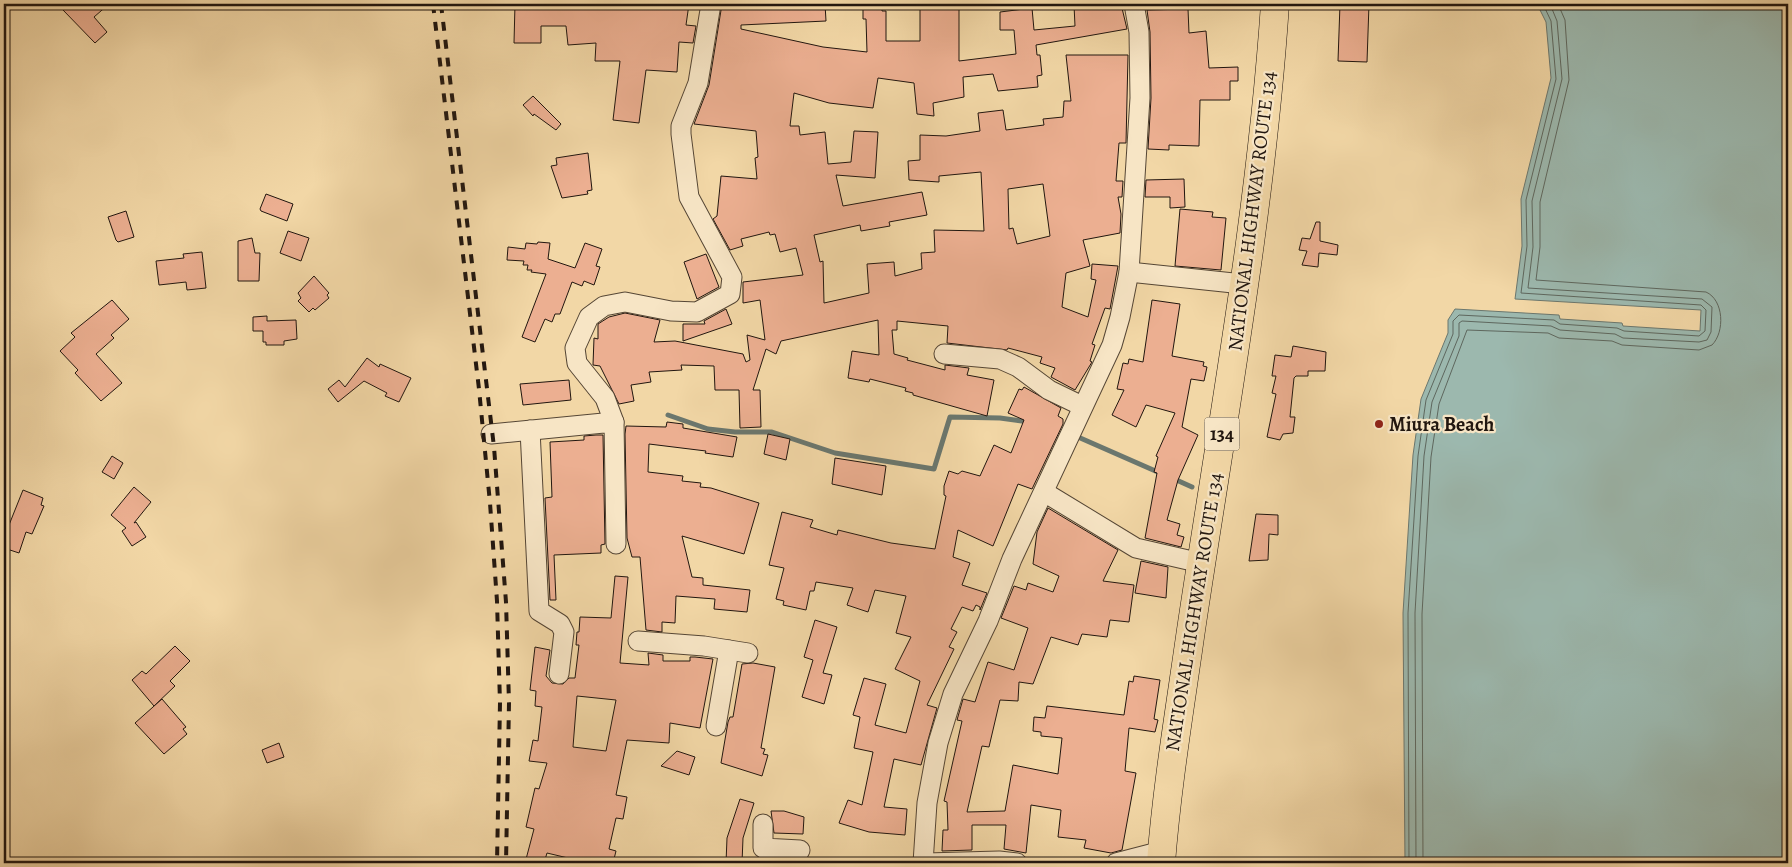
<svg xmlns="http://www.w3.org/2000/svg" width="1792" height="867" viewBox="0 0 1792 867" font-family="Alegreya,serif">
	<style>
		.water { fill: #9cb8ae; stroke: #6b776e }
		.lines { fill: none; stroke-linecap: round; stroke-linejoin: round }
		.shore { stroke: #5e675e; stroke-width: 1 }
		.stream { stroke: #6b776e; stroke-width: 5 }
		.building { fill: #ecaf91; stroke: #21160f; fill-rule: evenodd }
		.street-casing { stroke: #554635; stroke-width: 21 }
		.highway-casing { stroke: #21160f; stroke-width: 29 }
		.street { stroke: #f7e5c5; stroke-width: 19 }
		.highway { stroke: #f2d7a6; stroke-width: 28 }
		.rail { stroke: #21160f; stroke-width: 4; stroke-dasharray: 9 9; stroke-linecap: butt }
		.poi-dot { fill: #8f2418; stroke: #f7e5c5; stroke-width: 2 }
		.labels { text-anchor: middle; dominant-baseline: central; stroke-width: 4.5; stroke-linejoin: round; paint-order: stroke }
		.shield { fill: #f7e5c5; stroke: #615446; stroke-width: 1 }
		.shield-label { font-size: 19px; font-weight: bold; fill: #21160f }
		.street-label { font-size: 20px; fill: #21160f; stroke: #f7e5c5 }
		.poi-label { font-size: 20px; font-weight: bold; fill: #21160f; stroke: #f7e5c5; text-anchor: start }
	</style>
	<rect width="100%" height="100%" fill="#f2d7a6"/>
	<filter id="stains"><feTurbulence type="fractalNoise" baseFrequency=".004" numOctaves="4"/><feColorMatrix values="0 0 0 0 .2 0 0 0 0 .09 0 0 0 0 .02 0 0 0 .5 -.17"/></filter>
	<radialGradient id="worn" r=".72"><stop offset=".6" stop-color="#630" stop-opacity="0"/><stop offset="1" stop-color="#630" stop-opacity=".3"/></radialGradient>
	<polygon class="water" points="1537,4 1788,4 1788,863 1405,863 1403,613 1413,455 1421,399 1448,333 1448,320 1455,309 1559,315 1560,319 1622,323 1623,326 1700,331 1701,310 1515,299 1522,246 1521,199 1551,78 1546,22"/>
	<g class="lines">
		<g class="shore">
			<polyline points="1409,863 1408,613 1418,456 1426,400 1453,334 1453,321 1459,315 1554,320 1560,324 1617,328 1624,331 1699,336 1705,331 1706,310 1701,305 1521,293 1527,246 1526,200 1556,79 1551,21 1543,4"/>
			<polyline points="1416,863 1415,613 1424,456 1432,402 1459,336 1459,323 1462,321 1551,326 1560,330 1615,334 1623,338 1699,342 1707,340 1711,332 1712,307 1702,299 1528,288 1533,247 1532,201 1562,79 1557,21 1550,4"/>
			<path d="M 1423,863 L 1422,614 L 1431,457 L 1439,404 L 1467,330 L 1548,333 L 1559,338 L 1612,341 L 1622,345 L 1699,350 L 1712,345 C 1725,332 1724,300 1706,292 L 1536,280 L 1540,247 L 1540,202 L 1569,80 L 1565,20 L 1558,4"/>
		</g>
		<g class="stream">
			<polyline points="668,415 708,429 735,432 772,432 835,453 934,469 950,417 1000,418 1029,422"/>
			<polyline points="1078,437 1160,473"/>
			<polyline points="1172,478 1192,487"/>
		</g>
	</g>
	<g class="building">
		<polygon points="70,4 109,4 94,17 107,32 95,43 63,10"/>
		<polygon points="515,4 689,4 686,25 696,26 693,43 679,42 677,72 646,70 639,123 613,120 620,61 595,61 596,43 568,45 566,26 541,26 541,43 514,43"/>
		<path d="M 722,4 L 740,4 L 740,8 L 825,4 L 826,21 L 741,25 L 741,29 L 823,47 L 867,52 L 866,19 L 863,19 L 863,4 L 882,4 L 882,11 L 886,11 L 886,41 L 920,41 L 920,4 L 959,4 L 959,61 L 1016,54 L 1014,30 L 1000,30 L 1000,12 L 1032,8 L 1034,30 L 1075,26 L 1074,5 L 1121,4 L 1127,29 L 1036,45 L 1037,55 L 1040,55 L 1042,75 L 1037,76 L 1038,87 L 998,91 L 993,74 L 963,77 L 964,97 L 933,103 L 934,116 L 917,114 L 914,83 L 878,78 L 873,108 L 829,103 L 794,93 L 790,126 L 799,126 L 800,135 L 825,132 L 828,164 L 851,162 L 854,131 L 878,132 L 875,178 L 836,175 L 843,206 L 922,192 L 927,215 L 889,222 L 890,226 L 861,231 L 860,225 L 814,235 L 820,262 L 823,261 L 824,303 L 869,293 L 867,264 L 894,262 L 895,276 L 922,269 L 921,253 L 935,252 L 934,230 L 984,231 L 981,172 L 939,176 L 939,182 L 909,180 L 908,161 L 920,160 L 920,135 L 946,136 L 980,131 L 978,113 L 1003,110 L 1006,130 L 1044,125 L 1043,119 L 1063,117 L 1064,101 L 1071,101 L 1066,55 L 1128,55 L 1126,143 L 1119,143 L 1116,181 L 1123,181 L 1122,197 L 1118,197 L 1121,214 L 1120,233 L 1083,240 L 1090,266 L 1066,273 L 1062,307 L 1088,317 L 1096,280 L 1091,279 L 1092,264 L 1118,266 L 1110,309 L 1105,308 L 1092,344 L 1095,345 L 1090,361 L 1092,362 L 1075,390 L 1051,377 L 1055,368 L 1040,363 L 1042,357 L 1008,348 L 1007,350 L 947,343 L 948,326 L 897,321 L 897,330 L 892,330 L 894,354 L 908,358 L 907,360 L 945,370 L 945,365 L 969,368 L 967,375 L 994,380 L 987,416 L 913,395 L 913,393 L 905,391 L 906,388 L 870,379 L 869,382 L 848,378 L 852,351 L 879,355 L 878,320 L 781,341 L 776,354 L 766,349 L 753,390 L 760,390 L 761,427 L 740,428 L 739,390 L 715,390 L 714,366 L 681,365 L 682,370 L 649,372 L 651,382 L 631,385 L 634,401 L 619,404 L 600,366 L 593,365 L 594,338 L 598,339 L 598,324 L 609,317 L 625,313 L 660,320 L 654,342 L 675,341 L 743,354 L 746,362 L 750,360 L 747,335 L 765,340 L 760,300 L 743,303 L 743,282 L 803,275 L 796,248 L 780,252 L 775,234 L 770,235 L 769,232 L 741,239 L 743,246 L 730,250 L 713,219 L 717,216 L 721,176 L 757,179 L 755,158 L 758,157 L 756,131 L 694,124 L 709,85 ZM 1043,184 L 1050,236 L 1017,244 L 1013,228 L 1009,229 L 1008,189 Z"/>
		<polygon points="1340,4 1369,4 1367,62 1338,61"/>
		<polygon points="1188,9 1189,33 1206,31 1209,68 1238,67 1238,81 1230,81 1230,100 1200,100 1199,146 1169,145 1169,150 1148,149 1151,98 1150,32 1147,10"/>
		<polygon points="533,96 561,124 556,130 534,114 533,116 523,105"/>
		<polygon points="588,153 592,190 587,191 588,194 562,198 551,166 557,165 556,158"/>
		<polygon points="1184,179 1185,207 1170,208 1170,197 1145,197 1146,180"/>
		<polygon points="266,194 293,204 287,221 261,211 260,209"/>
		<polygon points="1180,209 1213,212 1212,217 1226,218 1221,270 1175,266"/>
		<polygon points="126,211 134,237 118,242 116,240 108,217"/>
		<polygon points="1316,222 1320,222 1320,241 1338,245 1337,255 1319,253 1318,267 1302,265 1307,251 1299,250 1302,238 1310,239"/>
		<polygon points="288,231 309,238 301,261 280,253"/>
		<polygon points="252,238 255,253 260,253 259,281 238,281 238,241"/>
		<polygon points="538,242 550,243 548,259 575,268 585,243 602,249 596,266 600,267 594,285 584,281 582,286 572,282 560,314 555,314 552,322 545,319 535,342 522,337 546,274 531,272 532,270 527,270 528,265 523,265 524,261 507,260 508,247 525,249 526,243 537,244"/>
		<polygon points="202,252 206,288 187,290 186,282 159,285 156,261 184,258 183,254"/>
		<polygon points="706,254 719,287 697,299 684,262"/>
		<polygon points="314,276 329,293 327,295 329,298 315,310 313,308 309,312 298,301 301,298 298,293"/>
		<polygon points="112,300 129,319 111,335 114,338 96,354 122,383 101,401 75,373 78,370 60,351 75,337 71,333"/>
		<polygon points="1152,300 1180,304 1172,356 1204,362 1203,366 1207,367 1204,381 1191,379 1182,427 1198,435 1178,480 1167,520 1180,524 1177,535 1184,537 1181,547 1145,538 1157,473 1154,472 1158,457 1156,456 1175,413 1146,405 1136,427 1112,415 1124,390 1117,389 1123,363 1128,364 1129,359 1143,362"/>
		<polygon points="726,309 732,324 683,341 683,324 705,324 704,321"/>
		<polygon points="267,316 267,321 296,320 297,339 284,341 284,345 266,345 266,342 263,342 263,331 253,331 253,317"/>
		<polygon points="1293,346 1326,352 1325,371 1308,371 1308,376 1296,376 1294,378 1290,417 1295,417 1293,433 1283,434 1280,440 1267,437 1276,394 1272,393 1276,376 1272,376 1275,355 1291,357"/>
		<polygon points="367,358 379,367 380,364 411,378 399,402 385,396 387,393 364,381 338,402 328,389 339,380 345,387"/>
		<polygon points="569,380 571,400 523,405 520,384"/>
		<polygon points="1024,387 1061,408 1058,416 1063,419 1063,424 1032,489 1018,484 993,546 958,530 953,557 970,563 962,585 987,593 980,610 980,607 976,605 973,611 962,607 951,629 957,632 949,647 954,649 927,705 937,708 921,765 894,759 884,807 907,809 905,835 869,832 839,823 848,800 862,805 873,752 854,748 860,717 853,715 864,678 886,684 875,725 906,733 920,681 895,669 911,637 896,633 906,596 875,590 868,612 847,605 853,588 816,582 814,591 810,591 806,610 783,605 784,601 776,599 784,568 769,565 782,512 813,520 810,527 837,535 838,530 891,543 935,549 946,496 944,495 944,486 949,471 958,474 962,471 980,476 994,445 1011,453 1024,420 1008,413 1019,389 1022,390"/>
		<polygon points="667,422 683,424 683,428 737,437 733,457 705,453 706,451 649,444 648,472 683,476 682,481 701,483 700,487 711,488 759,503 744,554 682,536 692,577 703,578 703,585 750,590 747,612 714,609 715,599 676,596 675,623 662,622 662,632 646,630 640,557 632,557 627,538 625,434 626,426 666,427"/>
		<polygon points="768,434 790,439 786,460 764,454"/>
		<polygon points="596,435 603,435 605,544 601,545 601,553 554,555 556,600 550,600 545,498 552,497 550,442 584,440 584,436"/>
		<polygon points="112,456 123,463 114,479 102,472"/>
		<polygon points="835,458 886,466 882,495 832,484"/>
		<polygon points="134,487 151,502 134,523 136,522 146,537 132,546 122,531 126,528 111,515"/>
		<polygon points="23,490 43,498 41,505 44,506 32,534 26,532 19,553 4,548 4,529 7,530"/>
		<polygon points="1048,508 1118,550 1103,581 1134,585 1129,622 1110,620 1107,637 1082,634 1078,645 1051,637 1033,684 1019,682 1018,701 1000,700 989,747 982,746 967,812 1005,811 1013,765 1058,774 1062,738 1041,736 1041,732 1033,731 1034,717 1045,718 1047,706 1124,715 1129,681 1133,682 1134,676 1160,680 1154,719 1158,720 1155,732 1129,728 1125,771 1136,773 1122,850 1111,853 1084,848 1086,840 1058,837 1061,810 1031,805 1026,853 1004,849 1006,825 972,825 972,850 942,851 943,830 948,830 947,802 944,801 962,721 957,720 963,699 975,702 988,662 1014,670 1028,628 1001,618 1014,586 1026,590 1028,583 1053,592 1059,576 1033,564 1037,532"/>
		<polygon points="1256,514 1278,515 1278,535 1269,534 1268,560 1249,561"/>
		<polygon points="1141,561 1168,567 1166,598 1135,593"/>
		<path d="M 615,576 L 628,577 L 620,663 L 649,665 L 648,653 L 663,655 L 663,661 L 690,661 L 690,657 L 695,657 L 713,659 L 700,728 L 670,723 L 669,743 L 627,740 L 616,795 L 627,797 L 623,819 L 616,818 L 609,849 L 616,851 L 613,863 L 589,863 L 547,853 L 544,863 L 525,863 L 534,829 L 526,827 L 535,788 L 539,789 L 547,763 L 529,761 L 533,740 L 538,741 L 542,707 L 535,706 L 536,691 L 530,690 L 535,647 L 550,650 L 546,676 L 552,683 L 563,684 L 569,678 L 575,678 L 579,645 L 576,645 L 577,632 L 579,632 L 580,617 L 611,618 ZM 577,696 L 616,700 L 606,751 L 573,747 Z"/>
		<polygon points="815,620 837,627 823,673 832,675 824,704 802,697 813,660 804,657"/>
		<polygon points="175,646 190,661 170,681 175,686 154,706 132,680 142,671 146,674"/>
		<polygon points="753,663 775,667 761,748 765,749 763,754 768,755 762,776 721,763 728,722 730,717 733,717 742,664"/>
		<polygon points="162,699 186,727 183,729 187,734 164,754 135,723"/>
		<polygon points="279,743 284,757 267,763 262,750"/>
		<polygon points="677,751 695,757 689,775 661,766"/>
		<polygon points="740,799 754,803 743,838 742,863 726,863 727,838"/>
		<polygon points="771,811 784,811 804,817 803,834 774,833"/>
	</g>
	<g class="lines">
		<g class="street-casing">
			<g id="street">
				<polyline points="1129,272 1243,284"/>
				<polyline points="944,354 1000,359 1018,367 1049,390 1082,406"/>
				<polyline points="614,422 605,398 577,363 575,348 589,317 604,306 625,302 671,311 697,312 730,294 732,277 689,197 681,134 681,126 698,83 711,4"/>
				<polyline points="530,430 539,611 560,624 564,632 559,674"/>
				<polyline points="491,434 614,422 616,544"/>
				<polyline points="1044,492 1136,548 1201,563"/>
				<polyline points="638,641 704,646 748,653"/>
				<polyline points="716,726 729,650"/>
				<polyline points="763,824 763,848 800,850 793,863"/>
				<polyline points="923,863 927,803 938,743 953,694 988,621 1012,559 1112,345 1120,317 1129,272 1140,98 1139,32 1134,4"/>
				<polyline points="926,863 999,861 1017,863"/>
				<polyline points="1116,863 1162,851"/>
			</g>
		</g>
		<g class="highway-casing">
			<path id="highway" d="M 1161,863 C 1167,785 1180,708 1191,630 C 1222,422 1261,214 1275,4"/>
		</g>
		<use href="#street" class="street"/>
		<use href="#highway" class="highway"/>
		<g class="rail">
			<polyline points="433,4 479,389 490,503 497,601 500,703 497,863"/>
			<polyline points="441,4 494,447 506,602 509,703 506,863"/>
		</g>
	</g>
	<circle class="poi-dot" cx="1379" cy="424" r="5"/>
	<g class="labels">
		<rect class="shield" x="1204.5" y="417.5" width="35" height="33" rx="4"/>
		<g class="shield-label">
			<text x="1222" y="434">134</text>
		</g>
		<g class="street-label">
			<text transform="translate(1252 211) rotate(-83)">NATIONAL HIGHWAY ROUTE 134</text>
			<text transform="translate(1194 612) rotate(-81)">NATIONAL HIGHWAY ROUTE 134</text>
		</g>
		<g class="poi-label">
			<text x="1389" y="424">Miura Beach</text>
		</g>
	</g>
	<rect width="1792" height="867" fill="none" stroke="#f2d7a6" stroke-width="20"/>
	<rect x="5" y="5" width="1782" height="857" fill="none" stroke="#21160f" stroke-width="2.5"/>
	<rect x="10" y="10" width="1772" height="847" fill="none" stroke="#21160f"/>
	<rect width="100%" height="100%" filter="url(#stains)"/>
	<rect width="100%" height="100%" fill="url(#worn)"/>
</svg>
